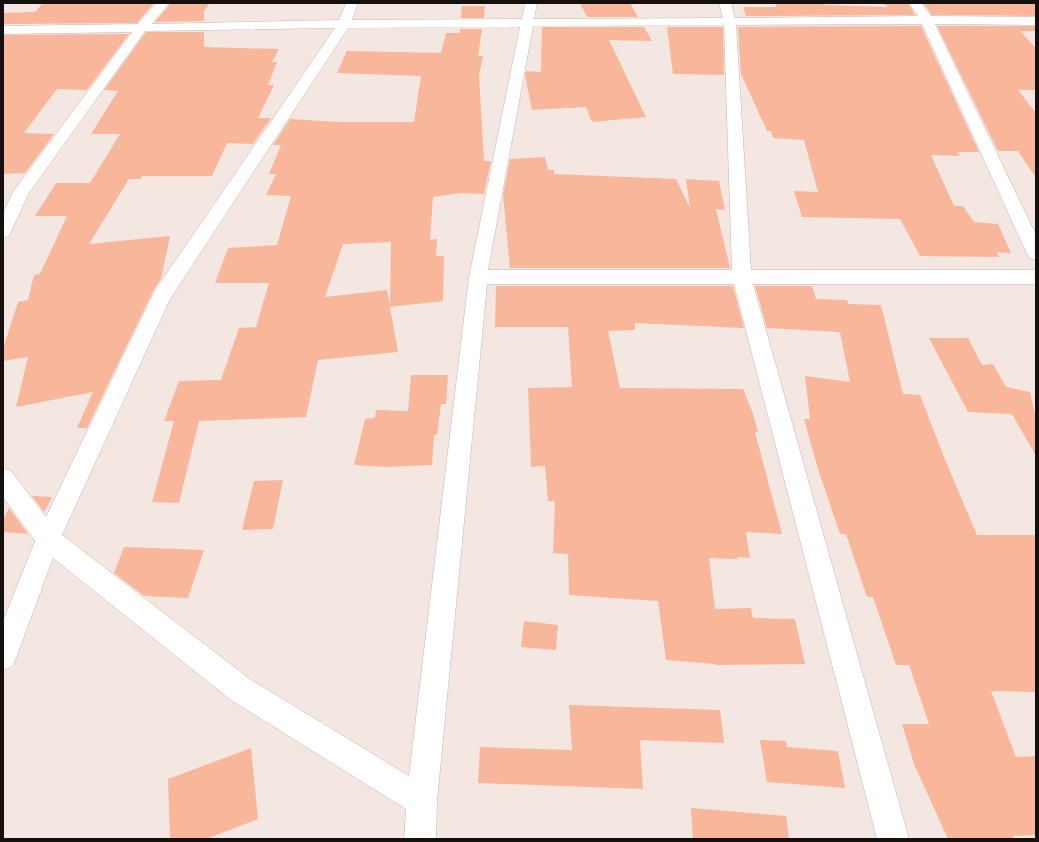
<svg xmlns="http://www.w3.org/2000/svg" width="1039" height="842" viewBox="0 0 1039 842" font-family="Rubik,sans-serif">
	<style>
		.building { fill: #f8b69b; fill-rule: evenodd }
		.lines { fill: none; stroke-linecap: round; stroke-linejoin: round }
		.street-casing { stroke: #c2b6b1; stroke-width: 1 }
		.street { fill: #fff; fill-rule: evenodd }
	</style>
	<rect width="100%" height="100%" fill="#f4e7e2"/>
	<g class="building">
		<polygon points="43,3 85,3 153,4 137,23 3,24 3,13 35,12"/>
		<polygon points="180,3 210,3 204,11 204,21 155,22 170,4 179,4"/>
		<polygon points="580,3 630,3 638,17 587,17"/>
		<polygon points="775,3 824,3 825,5 888,7 885,4 908,3 915,15 746,16 743,7 777,7"/>
		<polygon points="923,3 1036,3 1036,16 932,15"/>
		<polygon points="462,6 485,6 484,18 461,18"/>
		<polygon points="921,26 979,152 957,152 960,156 931,155 954,206 963,206 974,222 998,224 1011,253 997,252 999,257 920,256 900,219 802,217 794,191 818,192 804,140 773,138 771,131 767,131 741,74 738,27"/>
		<polygon points="937,26 1036,26 1036,31 1020,31 1036,48 1036,90 1018,90 1036,113 1036,178 1018,151 998,151"/>
		<polygon points="542,27 644,27 652,41 609,40 646,117 592,122 586,107 532,110 525,75 526,71 541,72"/>
		<polygon points="667,27 723,27 724,75 673,74"/>
		<path d="M 460,29 L 482,29 L 478,56 L 483,56 L 479,76 L 484,161 L 491,161 L 484,194 L 461,193 L 433,197 L 430,240 L 437,239 L 436,256 L 444,256 L 443,301 L 390,307 L 398,352 L 318,360 L 306,417 L 199,421 L 179,503 L 152,502 L 174,421 L 164,421 L 179,381 L 221,380 L 239,328 L 256,327 L 269,283 L 215,283 L 228,248 L 277,245 L 291,196 L 266,195 L 276,174 L 269,174 L 281,145 L 273,145 L 290,119 L 339,122 L 414,122 L 421,76 L 337,73 L 347,51 L 441,53 L 446,33 L 460,33 ZM 391,242 L 390,306 L 387,290 L 325,297 L 343,244 Z"/>
		<polygon points="146,32 204,32 204,47 279,49 272,62 277,62 268,85 274,85 258,118 271,118 253,144 227,143 212,176 142,176 140,179 129,179 89,244 170,236 161,279 153,291 87,428 77,428 93,392 16,407 28,357 3,361 3,349 18,302 28,300 34,275 40,274 67,216 35,216 56,183 90,183 120,134 91,134 118,91 104,90"/>
		<polygon points="129,34 87,90 57,89 24,133 54,134 25,173 3,174 3,35"/>
		<polygon points="545,157 548,170 554,170 554,174 676,179 690,208 686,179 719,181 725,210 716,209 730,268 510,268 503,195 510,159"/>
		<polygon points="496,286 733,286 744,328 635,323 635,330 608,331 620,388 743,389 752,411 758,432 755,432 782,534 746,532 750,558 737,557 738,559 709,558 715,609 751,608 753,618 795,619 805,664 715,665 715,664 666,660 658,601 569,595 568,554 553,553 555,501 548,501 545,466 531,467 528,388 572,387 568,327 495,327"/>
		<polygon points="755,286 812,286 816,299 847,300 848,304 881,305 903,394 920,395 944,457 977,535 1036,535 1036,692 991,691 1016,757 1036,756 1036,835 1013,836 1014,839 948,839 914,764 902,724 929,724 909,665 896,665 873,597 867,597 846,534 840,534 818,469 804,419 810,419 805,376 850,382 840,332 767,328"/>
		<polygon points="929,338 968,338 982,365 993,364 1006,387 1030,392 1036,419 1036,456 1012,414 968,412"/>
		<polygon points="411,375 448,375 446,404 441,404 437,435 434,435 432,465 386,467 354,465 365,419 375,418 376,410 408,411"/>
		<polygon points="283,480 273,529 242,530 254,481"/>
		<polygon points="32,496 52,497 44,512"/>
		<polygon points="9,508 28,534 3,532 3,519"/>
		<polygon points="124,547 204,550 188,598 144,596 114,573"/>
		<polygon points="524,621 558,625 556,650 521,647"/>
		<polygon points="569,705 720,710 724,743 640,740 643,789 478,783 480,747 572,750"/>
		<polygon points="760,740 786,741 787,747 838,751 845,788 767,782"/>
		<polygon points="251,748 258,819 206,839 170,839 168,779"/>
		<polygon points="691,808 786,816 789,839 693,839"/>
	</g>
	<g class="lines">
		<g class="street-casing">
			<path id="street" d="M 156,3 L 169,3 L 152,24 L 339,20 L 346,3 L 358,3 L 352,20 L 522,19 L 525,3 L 537,3 L 534,19 L 723,18 L 719,3 L 731,3 L 735,18 L 918,16 L 909,3 L 921,3 L 931,16 L 1036,17 L 1036,25 L 935,24 L 1036,235 L 1036,260 L 1030,258 L 1027,254 L 922,24 L 736,25 L 751,270 L 1036,270 L 1036,284 L 753,284 L 909,839 L 877,839 L 734,284 L 487,284 L 437,801 L 436,839 L 404,839 L 406,809 L 231,700 L 53,558 L 13,666 L 3,670 L 3,621 L 35,541 L 3,497 L 3,468 L 11,471 L 46,517 L 154,292 L 335,28 L 145,31 L 29,193 L 9,236 L 3,238 L 3,213 L 13,192 L 132,32 L 3,34 L 3,26 L 138,24 ZM 724,25 L 732,270 L 488,270 L 533,26 ZM 520,27 L 469,277 L 409,776 L 251,680 L 62,535 L 170,299 L 348,28 Z"/>
		</g>
		<use href="#street" class="street"/>
	</g>
	<rect width="1039" height="842" fill="none" stroke="#14100e" stroke-width="8"/>
</svg>
